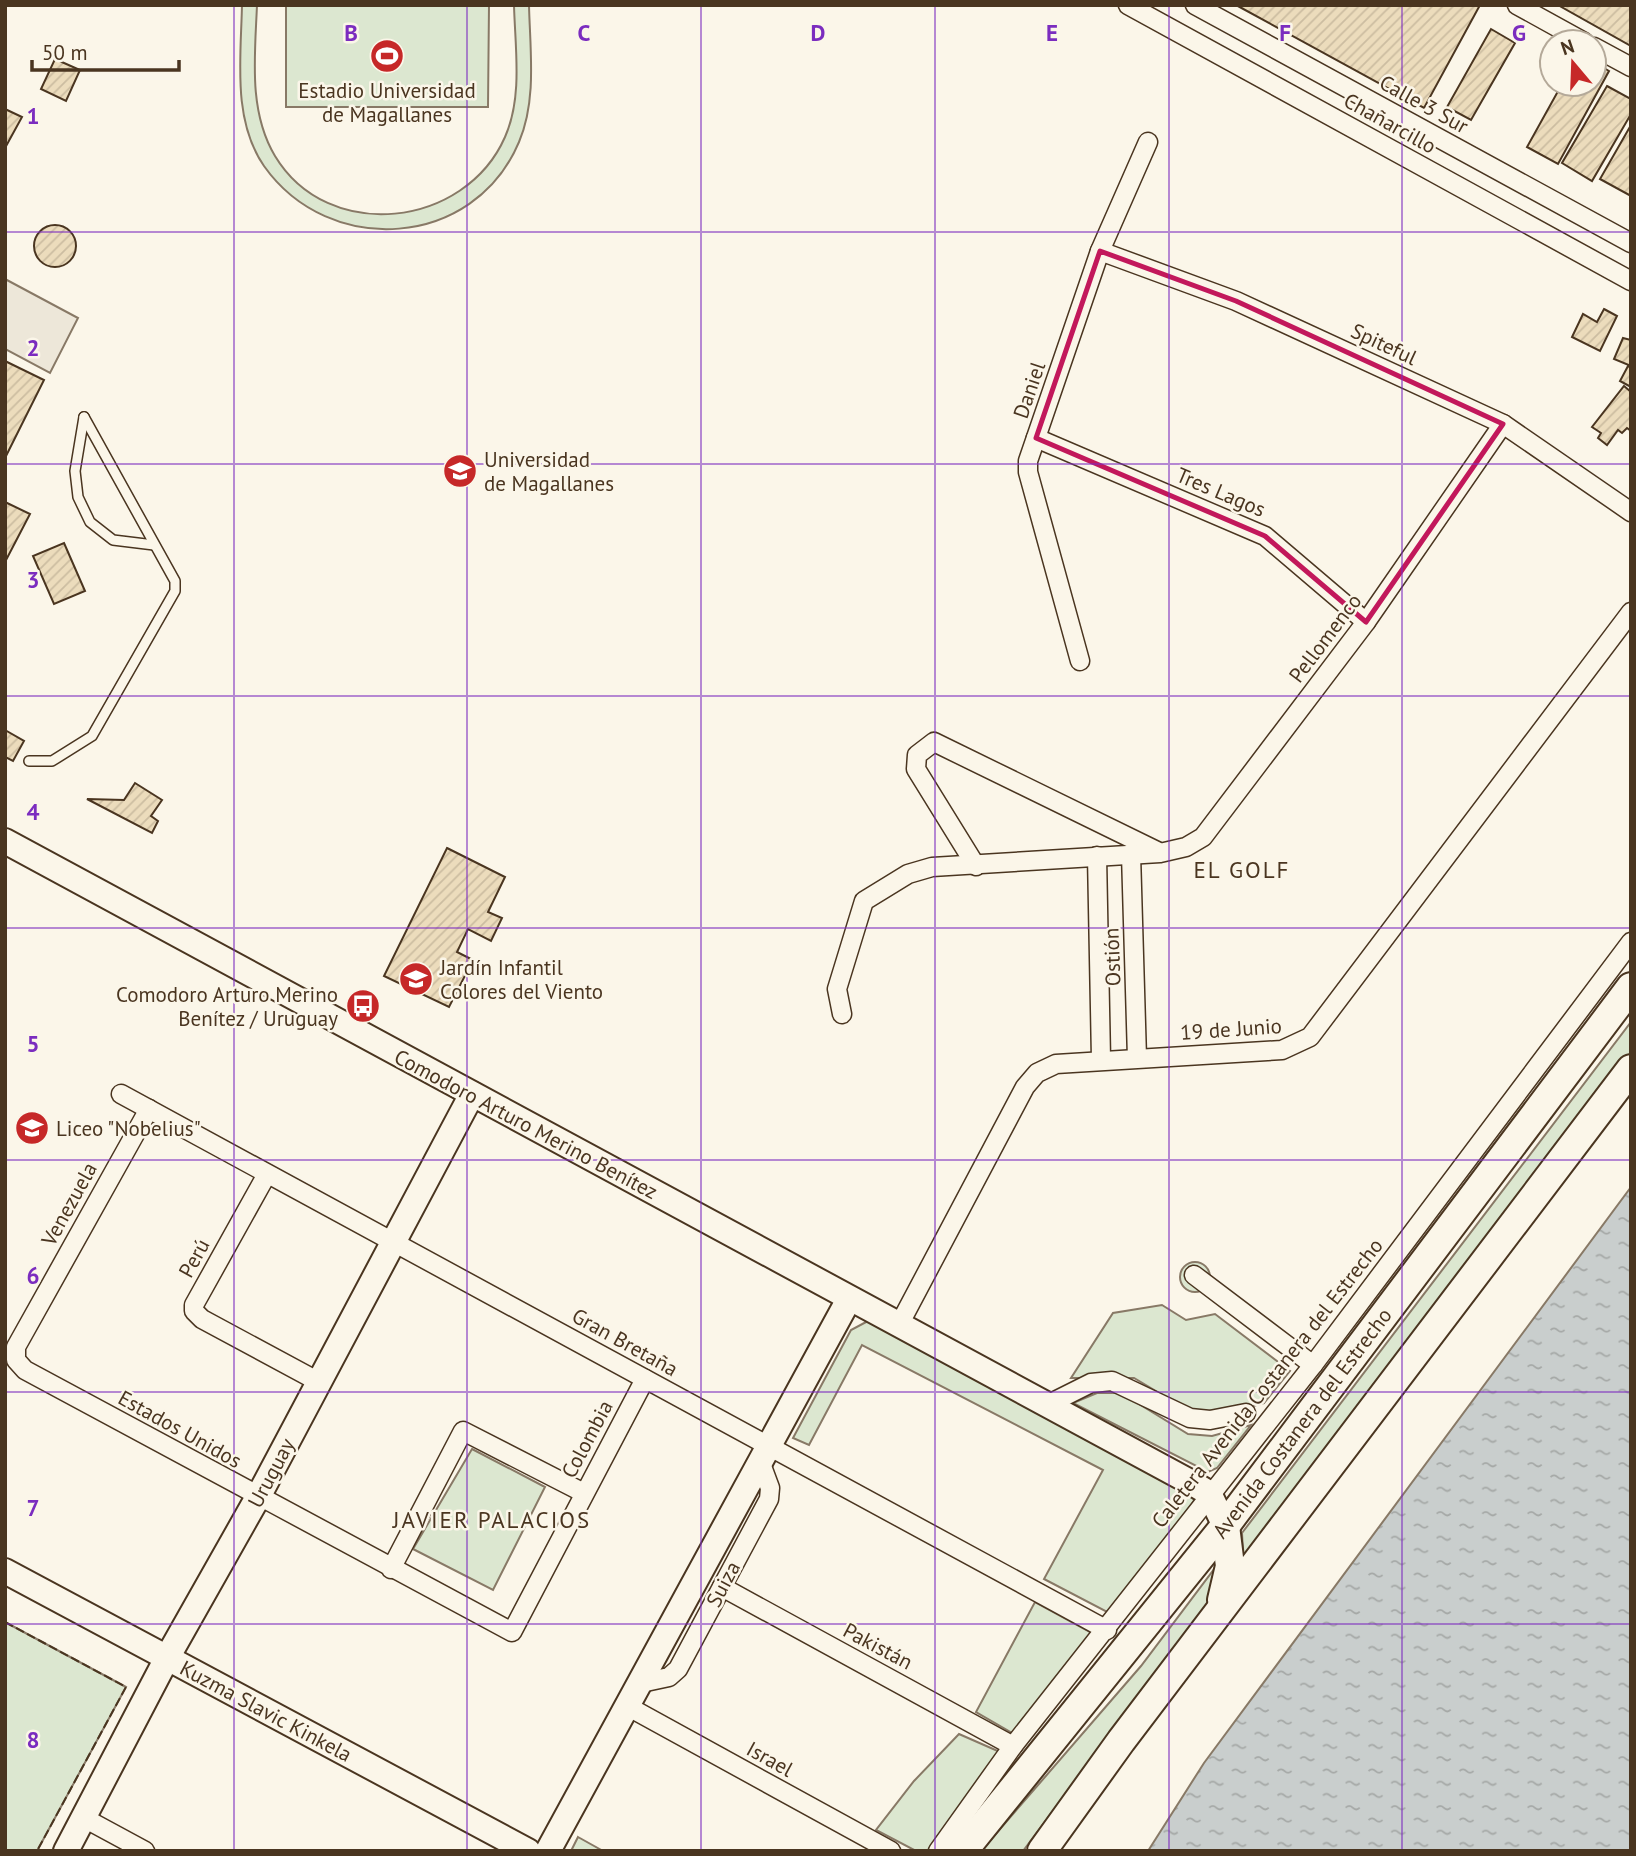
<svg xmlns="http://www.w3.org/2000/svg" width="1636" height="1856" viewBox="0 0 1636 1856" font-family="'PT Sans',sans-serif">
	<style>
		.green { fill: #dce7d0; stroke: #887966; stroke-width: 2 }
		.parking { fill: #ede7d9; stroke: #887966; stroke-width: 2 }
		.water { fill: url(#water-ripples); stroke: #887966; stroke-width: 2 }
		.building { fill: url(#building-hatch); stroke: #4a3520; stroke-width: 2 }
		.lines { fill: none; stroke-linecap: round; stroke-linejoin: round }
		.lane-casing { stroke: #4a3520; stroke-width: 12 }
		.street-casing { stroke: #4a3520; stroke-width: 21 }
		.secondary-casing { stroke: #4a3520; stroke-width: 28 }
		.primary-casing { stroke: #4a3520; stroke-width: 32 }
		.lane { stroke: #fbf6e9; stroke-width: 9 }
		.street { stroke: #fbf6e9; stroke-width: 18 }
		.secondary { stroke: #fbf6e9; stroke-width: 24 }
		.primary { stroke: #fbf6e9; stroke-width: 28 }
		.fence { stroke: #4a3520; stroke-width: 2; stroke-dasharray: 9 3.5; stroke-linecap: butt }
		.marked { fill: none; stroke: #c2185b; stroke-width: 5; stroke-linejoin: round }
		.grid { fill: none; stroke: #7b2cbf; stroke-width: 2; stroke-opacity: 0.55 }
		.labels { text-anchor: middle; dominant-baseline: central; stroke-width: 5; stroke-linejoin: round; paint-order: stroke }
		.poi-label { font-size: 21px; fill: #4a3520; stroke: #fbf6e9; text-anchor: start }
		.street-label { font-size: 21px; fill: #4a3520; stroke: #fbf6e9 }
		.neighbourhood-label { font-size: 23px; letter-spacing: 2px; fill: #4a3520; stroke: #fbf6e9 }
		.grid-label { font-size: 23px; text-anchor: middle; font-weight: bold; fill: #7b2cbf; stroke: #fbf6e9; stroke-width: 5; stroke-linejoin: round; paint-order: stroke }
	</style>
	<defs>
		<pattern id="water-ripples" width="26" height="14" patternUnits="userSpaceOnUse" patternTransform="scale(1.75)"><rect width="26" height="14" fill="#c9cecd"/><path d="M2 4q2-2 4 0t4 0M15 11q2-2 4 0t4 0" fill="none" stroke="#a5a8a6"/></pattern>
		<pattern id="building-hatch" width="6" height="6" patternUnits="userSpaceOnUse" patternTransform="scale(1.75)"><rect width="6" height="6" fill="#ecdcbc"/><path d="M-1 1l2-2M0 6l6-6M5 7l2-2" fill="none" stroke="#ccbda1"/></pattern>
	</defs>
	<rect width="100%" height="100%" fill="#fbf6e9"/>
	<g class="green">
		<path d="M 242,5 L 257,5 C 255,55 248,111 275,156 C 328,244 465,228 505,137 C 523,97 515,47 514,5 L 529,5 C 530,50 537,100 519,142 C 474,249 329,258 264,166 C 232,120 241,57 242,5 Z"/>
		<polygon points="286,5 489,5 488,107 286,107"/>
		<polygon points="1631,1022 1631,1060 1250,1558 1243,1553 1242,1533"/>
		<circle cx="1195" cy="1277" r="15"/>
		<polygon points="1162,1305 1186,1320 1215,1314 1290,1371 1264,1403 1223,1414 1196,1415 1134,1378 1071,1378 1113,1313"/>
		<polygon points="868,1321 1193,1494 1194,1501 1111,1614 1044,1579 1103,1470 862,1345 809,1445 793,1438 851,1330"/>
		<polygon points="1097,1393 1121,1393 1188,1434 1212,1436 1251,1425 1217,1468 1208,1472 1073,1403"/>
		<polygon points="472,1449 545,1487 493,1590 413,1549"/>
		<polygon points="1218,1564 1217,1591 1023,1851 981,1851 1141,1666"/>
		<polygon points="1035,1602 1092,1633 1014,1734 976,1712"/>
		<polygon points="5,1622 126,1687 37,1851 5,1851"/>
		<polygon points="959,1734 1000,1752 930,1851 916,1851 876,1830 914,1781"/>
		<polygon points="578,1837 603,1851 571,1851"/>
	</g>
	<polygon class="parking" points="5,279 78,318 50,373 5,349"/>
	<polygon class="water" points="1631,1187 1631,1851 1148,1851 1204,1763"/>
	<g class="building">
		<polygon points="1236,5 1480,5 1424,108"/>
		<polygon points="1558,5 1631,5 1631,46"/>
		<polygon points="1491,29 1515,43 1471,120 1447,107"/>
		<polygon points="55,59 80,70 66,101 41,89"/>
		<polygon points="1594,62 1609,71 1558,164 1527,147 1562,84 1594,84"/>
		<polygon points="1607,86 1631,99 1631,114 1592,181 1562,163"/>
		<polygon points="5,109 22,117 5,148"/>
		<polygon points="1631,125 1631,196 1600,179"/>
		<circle cx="55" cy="246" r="21"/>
		<polygon points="1604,309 1617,316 1600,351 1572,337 1583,314 1597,322"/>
		<polygon points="1623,338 1631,340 1631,366 1614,359"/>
		<polygon points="5,361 44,380 5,458"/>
		<polygon points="1628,366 1631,368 1631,387 1620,381"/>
		<polygon points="1624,386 1631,392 1631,431 1627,428 1622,433 1618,430 1607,445 1598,438 1601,433 1592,427"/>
		<polygon points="5,502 30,514 5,562"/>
		<polygon points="64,543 85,591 54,604 33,556"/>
		<polygon points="5,730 24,741 13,761 5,757"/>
		<polygon points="135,783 162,800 151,816 158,821 152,833 87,799 124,800"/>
		<polygon points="447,848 505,877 488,912 502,918 491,941 468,929 457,952 473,960 449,1007 384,976"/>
	</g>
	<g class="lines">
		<g class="lane-casing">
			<g id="lane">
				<polyline points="84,417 75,471 78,497 90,522 113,540 154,545"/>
				<polyline points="29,761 52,761 92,736 175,591 175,581 84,417"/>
			</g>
		</g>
		<g class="street-casing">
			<g id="street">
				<polyline points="1128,5 1631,281"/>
				<polyline points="1195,5 1631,243"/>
				<polyline points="1517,5 1584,42"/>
				<polyline points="1594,47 1631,67"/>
				<polyline points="1100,251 1236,301 1503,424 1631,512"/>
				<polyline points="1036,438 1265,536 1366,622"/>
				<polyline points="1080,661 1028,472 1028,461 1100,251 1148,142"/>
				<polyline points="1131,854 1137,1058"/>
				<polyline points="1097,856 1101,1059"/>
				<polyline points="976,866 916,769 917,755 934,742 1157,851"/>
				<polyline points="842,1014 837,989 864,901 908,874 932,867 1160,853 1186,847 1203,837 1366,622 1503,424"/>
				<polyline points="121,1094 1107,1630"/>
				<polyline points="149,1109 16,1347 16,1360 25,1370 512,1632 645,1379"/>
				<polyline points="267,1174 194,1305 194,1311 202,1319 319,1382"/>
				<polyline points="1194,1275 1313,1365"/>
				<polyline points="899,1325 1025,1087 1037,1073 1056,1064 1282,1050 1310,1037 1631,612"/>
				<polyline points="1049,1404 1091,1383 1112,1381 1190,1418 1210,1420 1246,1413"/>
				<polyline points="391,1569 463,1431 584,1493"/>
				<polyline points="722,1587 1013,1746"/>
				<polyline points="641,1683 669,1677 678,1669 769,1499 770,1488 760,1461"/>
				<polyline points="627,1706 891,1851"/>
				<polyline points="84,1818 145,1851"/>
				<polyline points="938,1851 1013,1746 1313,1365 1631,942"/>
			</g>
		</g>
		<g class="secondary-casing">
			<g id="secondary">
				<polyline points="5,841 1192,1483 1209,1493 1225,1526"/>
				<polyline points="5,1571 528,1851"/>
				<polyline points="66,1851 167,1658 258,1497 472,1094"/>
				<polyline points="548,1851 849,1299"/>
			</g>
		</g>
		<g class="primary-casing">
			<g id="primary">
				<polyline points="1222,1600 1230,1566 1225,1526"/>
				<polyline points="963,1851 1225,1526 1631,987"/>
				<polyline points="1042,1851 1121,1741 1631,1069"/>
			</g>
		</g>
		<use href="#lane" class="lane"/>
		<use href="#street" class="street"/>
		<use href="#secondary" class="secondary"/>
		<use href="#primary" class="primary"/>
		<polyline class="fence" points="5,1622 126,1687 37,1851"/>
	</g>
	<path class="marked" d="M 1100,251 L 1236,301 L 1503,424 L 1366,622 L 1265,536 L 1036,438 Z"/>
	<path class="grid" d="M 234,5 L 234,1851M 467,5 L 467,1851M 701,5 L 701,1851M 935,5 L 935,1851M 1169,5 L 1169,1851M 1402,5 L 1402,1851M 5,232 L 1631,232M 5,464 L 1631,464M 5,696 L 1631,696M 5,928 L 1631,928M 5,1160 L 1631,1160M 5,1392 L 1631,1392M 5,1624 L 1631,1624"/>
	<defs>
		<g id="stadium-disc" transform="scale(1.75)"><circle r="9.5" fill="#c62828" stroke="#fbf6e9"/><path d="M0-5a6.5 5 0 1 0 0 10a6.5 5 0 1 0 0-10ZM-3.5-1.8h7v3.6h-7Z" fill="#fff"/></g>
		<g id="university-disc" transform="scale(1.75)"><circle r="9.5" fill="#c62828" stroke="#fbf6e9"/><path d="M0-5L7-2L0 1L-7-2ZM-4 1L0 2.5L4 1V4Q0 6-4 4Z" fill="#fff"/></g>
		<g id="school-disc" transform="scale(1.75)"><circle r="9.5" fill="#c62828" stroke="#fbf6e9"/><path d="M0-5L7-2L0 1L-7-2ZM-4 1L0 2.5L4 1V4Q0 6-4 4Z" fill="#fff"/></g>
		<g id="bus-disc" transform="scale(1.75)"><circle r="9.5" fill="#c62828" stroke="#fbf6e9"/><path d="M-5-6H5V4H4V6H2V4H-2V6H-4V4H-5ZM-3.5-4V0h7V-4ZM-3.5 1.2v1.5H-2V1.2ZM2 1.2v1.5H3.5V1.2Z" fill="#fff"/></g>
	</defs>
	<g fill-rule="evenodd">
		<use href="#stadium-disc" x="387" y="56"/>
		<use href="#university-disc" x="460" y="471"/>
		<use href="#school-disc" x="416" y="979"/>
		<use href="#bus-disc" x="363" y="1006"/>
		<use href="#school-disc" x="32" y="1128"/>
	</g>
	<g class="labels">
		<g class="poi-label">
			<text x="387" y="90" text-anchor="middle">Estadio Universidad<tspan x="387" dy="24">de Magallanes</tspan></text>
			<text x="484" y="459">Universidad<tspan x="484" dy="24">de Magallanes</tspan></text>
			<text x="440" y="967">Jardín Infantil<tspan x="440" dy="24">Colores del Viento</tspan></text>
			<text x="338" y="994" text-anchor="end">Comodoro Arturo Merino<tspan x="338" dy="24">Benítez / Uruguay</tspan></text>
			<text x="56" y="1128">Liceo "Nobelius"</text>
		</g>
		<g class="street-label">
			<text transform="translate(1424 104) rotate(29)">Calle 3 Sur</text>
			<text transform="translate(1390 123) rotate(29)">Chañarcillo</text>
			<text transform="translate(1384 344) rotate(25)">Spiteful</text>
			<text transform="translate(1029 390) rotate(-71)">Daniel</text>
			<text transform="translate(1221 492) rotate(23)">Tres Lagos</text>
			<text transform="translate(1325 638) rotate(-53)">Pellomenco</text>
			<text transform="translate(1112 957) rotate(-92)">Ostión</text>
			<text transform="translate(1231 1029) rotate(-4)">19 de Junio</text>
			<text transform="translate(526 1124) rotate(28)">Comodoro Arturo Merino Benítez</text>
			<text transform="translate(69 1204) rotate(-61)">Venezuela</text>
			<text transform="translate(194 1258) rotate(-61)">Perú</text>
			<text transform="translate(625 1342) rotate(29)">Gran Bretaña</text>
			<text transform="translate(1267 1383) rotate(-52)">Caletera Avenida Costanera del Estrecho</text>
			<text transform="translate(1302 1423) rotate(-53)">Avenida Costanera del Estrecho</text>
			<text transform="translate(180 1429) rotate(29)">Estados Unidos</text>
			<text transform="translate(587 1439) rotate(-62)">Colombia</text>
			<text transform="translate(271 1473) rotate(-62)">Uruguay</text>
			<text transform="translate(723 1584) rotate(-62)">Suiza</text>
			<text transform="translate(878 1646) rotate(28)">Pakistán</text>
			<text transform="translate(266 1711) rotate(28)">Kuzma Slavic Kinkela</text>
			<text transform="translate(770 1759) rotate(29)">Israel</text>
		</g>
		<g class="neighbourhood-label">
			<text x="1242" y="869">EL GOLF</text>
			<text x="492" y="1519">JAVIER PALACIOS</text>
		</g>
	</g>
	<g class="grid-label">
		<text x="351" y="41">B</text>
		<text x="584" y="41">C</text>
		<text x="818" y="41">D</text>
		<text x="1052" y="41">E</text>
		<text x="1285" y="41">F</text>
		<text x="1519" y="41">G</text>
		<text x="33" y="124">1</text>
		<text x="33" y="356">2</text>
		<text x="33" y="588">3</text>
		<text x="33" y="820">4</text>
		<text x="33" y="1052">5</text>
		<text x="33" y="1284">6</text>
		<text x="33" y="1516">7</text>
		<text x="33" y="1748">8</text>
	</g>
	<rect width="1636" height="1856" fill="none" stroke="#4a3520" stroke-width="14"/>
	<g transform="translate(1573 63) rotate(341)"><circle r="33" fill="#fbf6e9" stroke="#b4a999" stroke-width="2"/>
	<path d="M0-5L12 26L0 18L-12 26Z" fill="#c62828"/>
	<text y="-10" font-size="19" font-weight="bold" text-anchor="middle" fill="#4a3520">N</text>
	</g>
	<path d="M32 60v10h147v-10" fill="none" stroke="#4a3520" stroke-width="3.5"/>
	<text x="42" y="60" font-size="21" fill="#4a3520" stroke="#fbf6e9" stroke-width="5" paint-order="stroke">50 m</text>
</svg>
